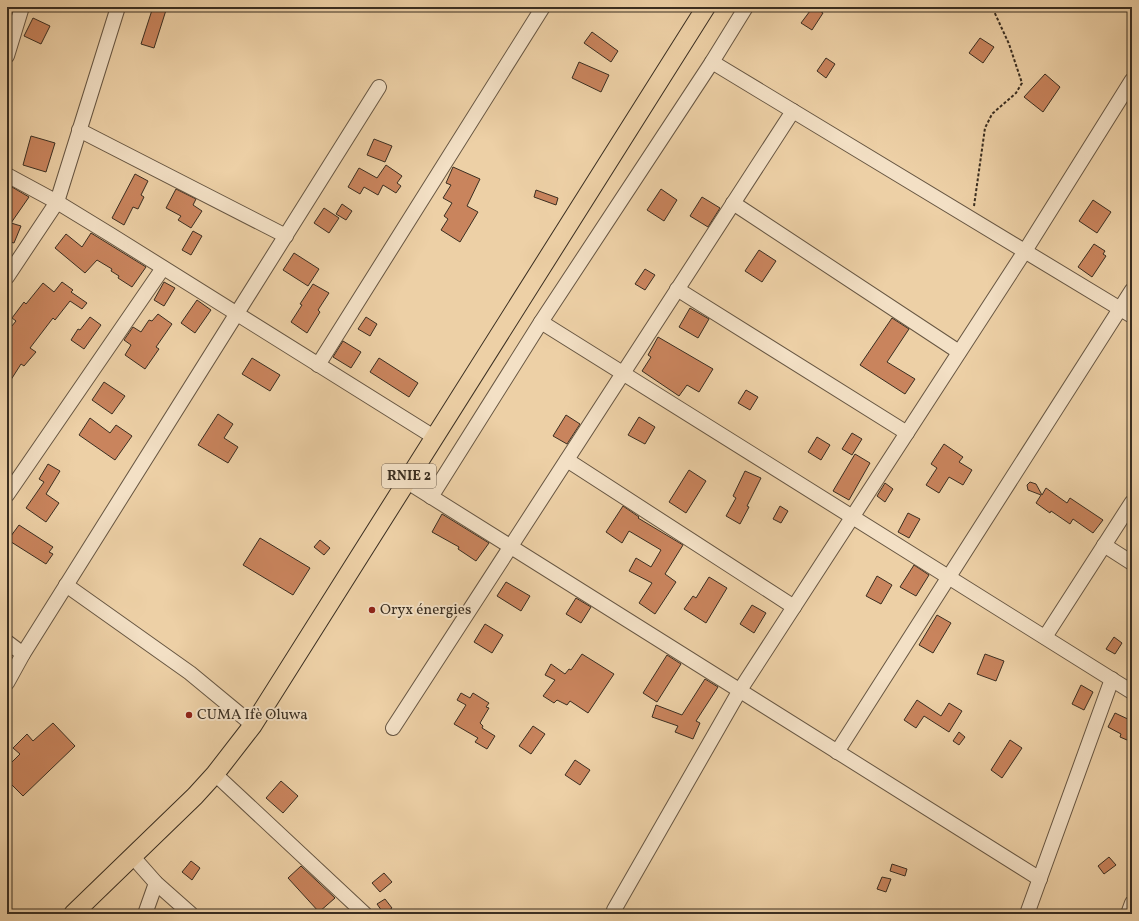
<svg xmlns="http://www.w3.org/2000/svg" width="1139" height="921" viewBox="0 0 1139 921" font-family="Vollkorn,serif">
	<style>
		.building { fill: #c9845d; stroke: #3a2e21 }
		.lines { fill: none; stroke-linecap: round; stroke-linejoin: round }
		.minor-casing { stroke: #675642; stroke-width: 16 }
		.major-casing { stroke: #3a2e21; stroke-width: 20 }
		.path { stroke: #3a2e21; stroke-width: 2; stroke-dasharray: 3 2; stroke-linecap: butt }
		.minor { stroke: #f3e0c5; stroke-width: 14 }
		.major { stroke: #edd0a6; stroke-width: 18 }
		.poi-dot { fill: #8f2418; stroke: #f3e0c5; stroke-width: 1.5 }
		.labels { text-anchor: middle; dominant-baseline: central; stroke-width: 4; stroke-linejoin: round; paint-order: stroke }
		.shield { fill: #f3e0c5; stroke: #726352; stroke-width: 1 }
		.shield-label { font-size: 14px; font-weight: bold; fill: #3a2e21 }
		.poi-label { font-size: 15px; fill: #3a2e21; stroke: #f3e0c5; text-anchor: start }
	</style>
	<rect width="100%" height="100%" fill="#edd0a6"/>
	<filter id="stains"><feTurbulence type="fractalNoise" baseFrequency=".005" numOctaves="4"/><feColorMatrix values="0 0 0 0 .2 0 0 0 0 .09 0 0 0 0 .02 0 0 0 .5 -.17"/></filter>
	<radialGradient id="worn" r=".72"><stop offset=".6" stop-color="#630" stop-opacity="0"/><stop offset="1" stop-color="#630" stop-opacity=".3"/></radialGradient>
	<g class="building">
		<polygon points="153,7 167,7 154,48 141,44"/>
		<polygon points="813,7 823,13 812,30 801,23"/>
		<polygon points="33,18 50,26 41,44 24,36"/>
		<polygon points="592,32 618,51 611,62 584,43"/>
		<polygon points="980,38 994,47 983,63 969,53"/>
		<polygon points="826,58 835,64 826,78 817,71"/>
		<polygon points="579,62 609,75 601,92 572,78"/>
		<polygon points="1045,74 1060,87 1043,112 1024,97"/>
		<polygon points="31,136 55,143 46,172 23,165"/>
		<polygon points="374,139 392,146 385,162 367,155"/>
		<polygon points="386,165 402,176 397,183 401,186 396,193 383,185 378,195 364,187 360,194 348,187 359,168 377,178"/>
		<polygon points="453,167 480,179 467,206 478,212 460,242 441,230 448,219 444,216 452,203 443,198 451,185 446,183"/>
		<polygon points="135,174 148,181 141,195 144,197 138,209 133,207 124,225 112,218"/>
		<polygon points="12,187 29,197 11,223 21,226 14,243 7,241 7,194"/>
		<polygon points="176,189 196,199 193,205 202,211 191,228 178,220 181,216 166,208"/>
		<polygon points="661,189 677,200 664,221 647,210"/>
		<polygon points="536,190 558,198 556,205 534,197"/>
		<polygon points="702,197 720,208 708,227 690,216"/>
		<polygon points="1093,200 1111,212 1097,233 1079,221"/>
		<polygon points="342,204 352,211 346,220 336,214"/>
		<polygon points="324,208 339,218 329,233 314,223"/>
		<polygon points="193,231 202,236 191,255 182,250"/>
		<polygon points="91,233 146,267 132,287 118,278 119,276 111,271 112,269 97,260 85,273 55,248 66,234 82,247"/>
		<polygon points="1094,244 1105,251 1103,254 1106,256 1092,277 1078,267"/>
		<polygon points="759,250 776,261 762,282 745,271"/>
		<polygon points="294,253 319,269 308,286 283,270"/>
		<polygon points="645,269 655,275 645,290 635,284"/>
		<polygon points="62,282 73,290 71,292 87,303 82,309 70,301 55,320 53,318 30,348 36,352 24,366 21,364 7,386 7,332 16,321 12,318 24,302 26,304 43,283 54,292"/>
		<polygon points="164,282 175,288 164,306 154,300"/>
		<polygon points="313,284 329,293 318,310 320,312 307,333 291,322 302,305 300,304"/>
		<polygon points="197,300 211,310 195,333 181,323"/>
		<polygon points="690,308 709,319 698,338 679,327"/>
		<polygon points="158,314 172,324 156,347 159,349 145,369 125,355 131,345 124,340 133,327 141,332 149,320 152,321"/>
		<polygon points="90,317 101,325 84,349 71,340 78,329 80,330"/>
		<polygon points="366,317 377,324 370,336 358,329"/>
		<polygon points="892,318 909,329 887,362 915,379 905,394 860,365"/>
		<polygon points="658,337 713,369 699,392 687,385 679,396 642,371 651,357 648,355"/>
		<polygon points="343,341 361,352 351,368 333,357"/>
		<polygon points="252,358 280,375 270,391 242,374"/>
		<polygon points="379,358 418,383 409,397 370,372"/>
		<polygon points="104,382 125,396 112,414 92,400"/>
		<polygon points="746,390 758,397 750,410 738,403"/>
		<polygon points="218,414 233,424 224,438 238,447 228,463 198,445"/>
		<polygon points="566,415 580,424 567,444 553,436"/>
		<polygon points="639,417 655,427 645,444 628,435"/>
		<polygon points="90,418 110,433 116,425 132,436 115,460 79,435"/>
		<polygon points="852,433 862,439 852,455 842,449"/>
		<polygon points="817,437 830,445 821,460 808,452"/>
		<polygon points="944,444 963,457 959,462 972,470 963,485 949,477 939,493 926,485 937,468 931,464"/>
		<polygon points="855,454 870,463 849,500 833,491"/>
		<polygon points="48,464 60,471 46,494 59,503 46,522 26,508 44,482 39,479"/>
		<polygon points="689,470 706,481 686,513 669,502"/>
		<polygon points="745,471 761,478 747,506 749,507 740,524 726,516 736,498 733,496"/>
		<polygon points="1030,482 1036,484 1042,495 1046,488 1067,503 1070,498 1103,520 1093,533 1073,519 1070,524 1051,511 1050,513 1036,503 1041,495 1028,490 1027,485"/>
		<polygon points="885,483 893,489 885,502 877,496"/>
		<polygon points="623,506 639,517 638,518 683,545 665,574 676,582 655,614 639,603 652,583 629,571 636,558 651,567 661,550 629,531 622,543 606,532"/>
		<polygon points="780,506 788,511 781,523 773,519"/>
		<polygon points="908,513 920,519 909,538 898,532"/>
		<polygon points="442,514 489,543 476,561 458,549 459,547 432,532"/>
		<polygon points="19,525 53,547 49,552 53,554 46,564 8,540"/>
		<polygon points="260,538 310,568 293,595 243,565"/>
		<polygon points="320,540 330,548 324,555 314,547"/>
		<polygon points="914,565 929,575 916,596 900,587"/>
		<polygon points="877,576 892,585 881,604 866,596"/>
		<polygon points="709,577 727,588 706,623 684,609 693,596 696,598"/>
		<polygon points="506,582 530,596 521,611 497,596"/>
		<polygon points="576,598 591,607 581,623 566,614"/>
		<polygon points="752,605 766,613 754,633 740,624"/>
		<polygon points="937,615 951,623 933,653 919,645"/>
		<polygon points="485,624 503,635 492,653 474,642"/>
		<polygon points="1114,637 1122,643 1115,654 1106,649"/>
		<polygon points="582,654 614,674 588,713 570,701 567,705 557,700 554,703 543,696 555,680 545,675 551,664 565,674 569,669 571,670"/>
		<polygon points="985,654 1004,661 996,681 977,674"/>
		<polygon points="667,655 681,664 657,702 643,693"/>
		<polygon points="705,679 718,687 696,721 700,723 693,739 675,732 678,726 652,717 656,705 682,715"/>
		<polygon points="1081,685 1093,692 1084,710 1072,704"/>
		<polygon points="461,693 470,698 473,693 489,703 486,707 489,708 480,723 483,726 482,728 495,736 487,749 475,742 478,738 454,724 466,705 457,700"/>
		<polygon points="917,700 941,716 949,703 962,711 949,732 924,716 916,728 904,720"/>
		<polygon points="1115,713 1132,721 1132,731 1127,740 1120,737 1121,734 1108,727"/>
		<polygon points="53,723 75,746 23,796 7,780 7,767 20,754 13,748 27,734 33,741"/>
		<polygon points="533,726 545,734 531,754 519,746"/>
		<polygon points="959,732 965,737 959,745 953,741"/>
		<polygon points="1010,740 1022,748 1002,778 991,770"/>
		<polygon points="575,760 590,770 580,785 565,775"/>
		<polygon points="281,781 298,796 283,813 266,798"/>
		<polygon points="1109,857 1116,865 1104,874 1098,866"/>
		<polygon points="191,861 200,868 192,880 182,872"/>
		<polygon points="892,864 907,869 905,876 890,871"/>
		<polygon points="301,866 335,898 319,912 288,878"/>
		<polygon points="384,873 392,882 380,892 372,883"/>
		<polygon points="882,877 891,879 886,892 877,889"/>
		<polygon points="385,899 392,908 384,914 377,904"/>
	</g>
	<g class="lines">
		<g class="minor-casing">
			<g id="minor">
				<polyline points="7,56 22,7"/>
				<polyline points="712,62 1132,316"/>
				<polyline points="79,130 286,236"/>
				<polyline points="7,175 57,202 111,235 434,437"/>
				<polyline points="733,203 959,352"/>
				<polyline points="7,277 57,202 118,7"/>
				<polyline points="677,289 907,433"/>
				<polyline points="541,322 1132,692"/>
				<polyline points="318,365 543,7"/>
				<polyline points="567,460 794,607"/>
				<polyline points="406,481 1040,879"/>
				<polyline points="7,495 163,268"/>
				<polyline points="431,497 541,322 712,62 746,7"/>
				<polyline points="1104,545 1132,563"/>
				<polyline points="66,585 190,673 253,725"/>
				<polyline points="1045,637 1132,502"/>
				<polyline points="7,642 23,654"/>
				<polyline points="7,683 23,654 379,87"/>
				<polyline points="393,728 793,111"/>
				<polyline points="837,752 1132,290"/>
				<polyline points="215,774 365,914"/>
				<polyline points="133,857 156,883 191,914"/>
				<polyline points="614,910 740,690 1025,251 1132,80"/>
				<polyline points="145,914 156,883"/>
				<polyline points="1027,914 1112,679"/>
				<polyline points="1128,914 1132,903"/>
			</g>
		</g>
		<g class="major-casing">
			<polyline id="major" points="73,914 195,796 215,774 253,725 706,7"/>
		</g>
		<polyline class="path" points="974,206 985,128 992,114 1016,93 1022,83 1009,44 992,7"/>
		<use href="#minor" class="minor"/>
		<use href="#major" class="major"/>
	</g>
	<g class="poi-dot">
		<circle cx="372" cy="610" r="4"/>
		<circle cx="189" cy="715" r="4"/>
	</g>
	<g class="labels">
		<rect class="shield" x="382" y="464" width="54" height="24" rx="3"/>
		<g class="shield-label">
			<text x="409" y="476">RNIE 2</text>
		</g>
		<g class="poi-label">
			<text x="380" y="610">Oryx énergies</text>
			<text x="197" y="715">CUMA Ifè Oluwa</text>
		</g>
	</g>
	<rect width="1139" height="921" fill="none" stroke="#edd0a6" stroke-width="24"/>
	<rect x="8" y="8" width="1123" height="905" fill="none" stroke="#3a2e21" stroke-width="2"/>
	<rect x="12" y="12" width="1115" height="897" fill="none" stroke="#3a2e21"/>
	<rect width="100%" height="100%" filter="url(#stains)"/>
	<rect width="100%" height="100%" fill="url(#worn)"/>
</svg>
